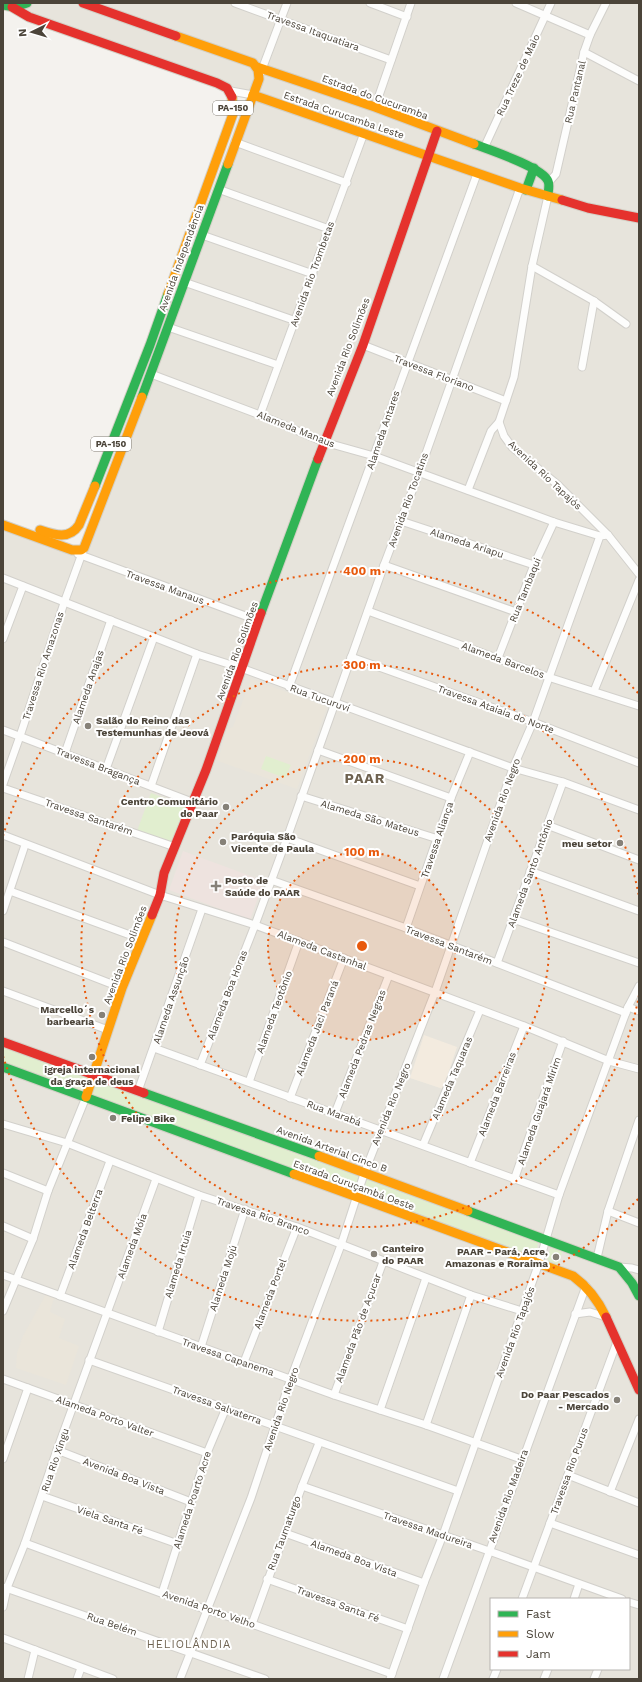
<svg xmlns="http://www.w3.org/2000/svg" width="642" height="1682" viewBox="0 0 642 1682" font-family="'Work Sans',sans-serif">
	<style>
		.residential { fill: #e7e4dc; fill-rule: evenodd }
		.commercial { fill: #f3ebdf }
		.education { fill: #eae5da }
		.medical { fill: #eee3df }
		.green { fill: #e1eecf }
		.lines { fill: none; stroke-linecap: round; stroke-linejoin: round }
		.street-casing { stroke: #d2d0cb; stroke-width: 9 }
		.fast-casing { stroke: #d3cfc5; stroke-width: 11 }
		.slow-casing { stroke: #d3cfc5; stroke-width: 11 }
		.jam-casing { stroke: #d3cfc5; stroke-width: 11 }
		.street { stroke: #fdfdfc; stroke-width: 7 }
		.fast { stroke: #30b455; stroke-width: 9 }
		.slow { stroke: #ff9f0a; stroke-width: 9 }
		.jam { stroke: #e5322d; stroke-width: 9 }
		.ring { fill: none; stroke: #e8590c; stroke-width: 2; stroke-dasharray: 2 4 }
		.poi-dot { fill: #868178; stroke: #fff; stroke-width: 1.5 }
		.labels { text-anchor: middle; dominant-baseline: central; stroke-width: 4; stroke-linejoin: round; paint-order: stroke }
		.shield { fill: #fff; stroke: #817c74; stroke-width: 1 }
		.shield-label { font-size: 9px; font-weight: bold; fill: #4b4439 }
		.street-label { font-size: 10px; fill: #4b4439; stroke: #fff }
		.poi-label { font-size: 10px; font-weight: bold; fill: #4b4439; stroke: #fff; text-anchor: start }
		.neighbourhood-label { font-size: 11px; letter-spacing: 1px; fill: #6e6250; stroke: #fff }
		.district-label { font-size: 14px; font-weight: bold; letter-spacing: 1px; fill: #6e6250; stroke: #fff }
		.centre { fill: #e8590c; stroke: #fff; stroke-width: 2 }
		.ring-label { font-size: 12px; text-anchor: middle; font-weight: bold; fill: #e8590c; stroke: #fff; stroke-width: 4; stroke-linejoin: round; paint-order: stroke }
	</style>
	<rect width="100%" height="100%" fill="#f4f2ee"/>
	<path class="residential" d="M 3,3 L 639,3 L 639,1679 L 3,1679 L 3,519 L 82,551 L 248,92 L 3,6 ZM 491,1599 L 629,1599 L 629,1669 L 491,1669 Z"/>
	<polygon class="commercial" points="424,1035 457,1047 443,1089 410,1078"/>
	<g class="education">
		<polygon points="251,679 327,707 297,789 218,761 227,729 233,727"/>
		<polygon points="46,1294 54,1298 50,1312 65,1319 59,1338 79,1346 66,1385 16,1368 17,1353 23,1336"/>
	</g>
	<polygon class="medical" points="183,851 264,881 250,920 169,890"/>
	<g class="green">
		<polygon points="266,756 291,765 285,778 261,769"/>
		<polygon points="151,793 187,806 173,844 137,831"/>
		<path d="M 3,1043 L 538,1242 C 537,1252 535,1255 526,1258 L 3,1067 Z"/>
		<polygon points="554,1247 563,1250 558,1265 549,1262 547,1258 550,1249"/>
	</g>
	<g class="lines">
		<g class="street-casing">
			<g id="street">
				<polyline points="235,3 391,60"/>
				<polyline points="370,3 407,17"/>
				<polyline points="516,3 590,35"/>
				<polyline points="584,52 639,81"/>
				<polyline points="261,72 287,3"/>
				<polyline points="231,91 253,95"/>
				<polyline points="375,107 411,3"/>
				<polyline points="235,142 347,183"/>
				<polyline points="484,148 551,3"/>
				<polyline points="549,182 556,174 584,52 590,35 606,3"/>
				<polyline points="218,189 329,229"/>
				<polyline points="548,196 532,266 514,377 499,422 504,436 512,447 558,485 608,535 639,574"/>
				<polyline points="202,235 313,274"/>
				<polyline points="532,266 594,301 626,324"/>
				<polyline points="184,282 296,321"/>
				<polyline points="168,327 278,365"/>
				<polyline points="363,345 506,401"/>
				<polyline points="582,367 594,301"/>
				<polyline points="151,374 260,415 324,442 374,456 554,522 600,536"/>
				<polyline points="260,415 364,133"/>
				<polyline points="468,490 491,431 499,422"/>
				<polyline points="401,521 534,565"/>
				<polyline points="78,554 259,621"/>
				<polyline points="384,565 516,612"/>
				<polyline points="3,578 197,654 241,668 513,768 563,782 639,810"/>
				<polyline points="368,611 548,677 639,706"/>
				<polyline points="3,639 23,586"/>
				<polyline points="351,657 533,722 639,763"/>
				<polyline points="498,658 534,565 554,522"/>
				<path d="M 289,687 C 352,516 413,344 477,174"/>
				<polyline points="594,691 639,580"/>
				<polyline points="3,730 192,802"/>
				<polyline points="318,750 451,798"/>
				<polyline points="65,753 111,620"/>
				<polyline points="106,769 154,637"/>
				<polyline points="3,784 20,736 64,603 84,548"/>
				<polyline points="151,786 197,654"/>
				<polyline points="3,788 175,847"/>
				<polyline points="301,796 438,839"/>
				<polyline points="547,825 639,860"/>
				<polyline points="3,835 160,895 255,925 524,1026 609,1061 639,1069"/>
				<polyline points="287,838 420,886"/>
				<polyline points="530,871 639,911"/>
				<polyline points="271,880 406,928 626,1013"/>
				<polyline points="10,891 141,939"/>
				<polyline points="3,911 25,845"/>
				<polyline points="513,919 639,963"/>
				<polyline points="406,928 451,798 470,752"/>
				<polyline points="3,942 122,988"/>
				<polyline points="497,963 563,782"/>
				<polyline points="3,991 108,1030"/>
				<polyline points="628,1007 639,1011"/>
				<polyline points="154,1048 559,1195"/>
				<polyline points="200,1065 255,925 287,838 384,565 419,473 520,188"/>
				<polyline points="249,1082 299,941"/>
				<polyline points="138,1091 202,909"/>
				<polyline points="290,1098 344,958"/>
				<polyline points="335,1113 389,975"/>
				<polyline points="3,1124 67,1143 199,1195 297,1227 471,1295 522,1311"/>
				<polyline points="423,1145 480,1010"/>
				<polyline points="470,1163 524,1026"/>
				<polyline points="3,1173 48,1191"/>
				<polyline points="514,1180 563,1041"/>
				<polyline points="608,1211 639,1223"/>
				<polyline points="3,1226 33,1239"/>
				<polyline points="597,1258 608,1211 639,1120"/>
				<polyline points="619,1267 632,1268 639,1270"/>
				<polyline points="3,1275 334,1395 426,1425 521,1459"/>
				<polyline points="60,1296 110,1161"/>
				<polyline points="3,1311 33,1239 48,1191 86,1097"/>
				<polyline points="575,1314 590,1312 606,1317"/>
				<polyline points="158,1332 199,1195"/>
				<polyline points="201,1347 245,1209"/>
				<polyline points="89,1360 458,1491"/>
				<polyline points="244,1362 297,1227"/>
				<polyline points="3,1379 207,1453"/>
				<polyline points="334,1395 383,1262"/>
				<polyline points="380,1410 426,1278"/>
				<polyline points="426,1425 471,1295"/>
				<polyline points="57,1450 191,1502"/>
				<polyline points="3,1459 28,1388"/>
				<polyline points="568,1475 639,1503"/>
				<polyline points="302,1486 489,1551 622,1599"/>
				<polyline points="610,1492 639,1419"/>
				<polyline points="42,1496 178,1544"/>
				<polyline points="550,1523 639,1555"/>
				<polyline points="285,1533 424,1583"/>
				<polyline points="25,1543 207,1610 252,1624 392,1674"/>
				<polyline points="267,1579 408,1629"/>
				<polyline points="3,1587 265,1679"/>
				<polyline points="162,1593 207,1453 226,1408"/>
				<polyline points="522,1599 617,1342"/>
				<polyline points="574,1599 579,1584"/>
				<polyline points="629,1602 639,1605"/>
				<polyline points="3,1607 7,1588 25,1543 57,1450 156,1179"/>
				<polyline points="252,1624 302,1486 319,1443"/>
				<polyline points="3,1638 113,1679"/>
				<polyline points="28,1679 35,1650"/>
				<polyline points="77,1679 81,1668"/>
				<polyline points="180,1679 251,1498 291,1378 341,1245 364,1174 435,992 513,768 533,722 600,536 608,535"/>
				<polyline points="390,1679 424,1583 443,1535 539,1263 559,1195 628,1007 639,986"/>
				<polyline points="443,1679 586,1286"/>
				<polyline points="493,1679 497,1669"/>
				<polyline points="544,1679 548,1669"/>
				<polyline points="594,1679 598,1669"/>
			</g>
		</g>
		<g class="fast-casing">
			<g id="fast">
				<polyline points="3,5 15,7 27,3"/>
				<path d="M 474,144 C 490,150 542,167 548,181 C 550,185 548,191 548,196"/>
				<polyline points="526,190 534,168"/>
				<polyline points="142,397 228,164"/>
				<polyline points="95,486 150,345 168,294"/>
				<polyline points="261,613 318,459"/>
				<polyline points="3,1067 294,1174"/>
				<polyline points="144,1093 319,1156"/>
				<polyline points="468,1211 619,1267 632,1283 639,1296"/>
			</g>
		</g>
		<g class="slow-casing">
			<g id="slow">
				<polyline points="176,36 253,63 258,70 259,79 228,164"/>
				<polyline points="257,67 375,107 474,144"/>
				<polyline points="253,95 520,188 562,200"/>
				<polyline points="168,294 233,114 232,97"/>
				<polyline points="3,525 72,550 81,550 84,548 142,397"/>
				<path d="M 40,530 C 55,535 69,540 79,525 L 95,486"/>
				<polyline points="86,1097 122,988 152,915"/>
				<polyline points="319,1156 468,1211"/>
				<path d="M 294,1174 L 573,1276 C 588,1287 598,1300 606,1317"/>
			</g>
		</g>
		<g class="jam-casing">
			<g id="jam">
				<polyline points="83,3 176,36"/>
				<polyline points="12,7 29,17 217,83 227,88 232,97"/>
				<polyline points="562,200 588,208 639,218"/>
				<polyline points="318,459 363,345 437,131"/>
				<polyline points="152,915 160,895 164,873 206,770 261,613"/>
				<polyline points="3,1042 144,1093"/>
				<polyline points="606,1317 639,1390"/>
			</g>
		</g>
		<use href="#street" class="street"/>
		<use href="#fast" class="fast"/>
		<use href="#slow" class="slow"/>
		<use href="#jam" class="jam"/>
	</g>
	<circle cx="362" cy="946" r="94" fill="#e8590c" fill-opacity=".12"/>
	<g class="ring">
		<circle cx="362" cy="946" r="94"/>
		<circle cx="362" cy="946" r="187"/>
		<path d="M639 995A281 281 0 1 1 639 897"/>
		<path d="M638 1199A375 375 0 0 1 3 1056M3 836A375 375 0 0 1 638 693"/>
	</g>
	<g class="poi-dot">
		<circle cx="88" cy="726" r="4"/>
		<circle cx="226" cy="807" r="4"/>
		<circle cx="223" cy="842" r="4"/>
		<circle cx="620" cy="843" r="4"/>
		<path d="M214 880h4v4h4v4h-4v4h-4v-4h-4v-4h4z"/>
		<circle cx="102" cy="1015" r="4"/>
		<circle cx="92" cy="1057" r="4"/>
		<circle cx="113" cy="1118" r="4"/>
		<circle cx="374" cy="1254" r="4"/>
		<circle cx="556" cy="1257" r="4"/>
		<circle cx="617" cy="1400" r="4"/>
	</g>
	<g class="labels">
		<g class="shield">
			<rect x="213" y="101" width="40" height="14" rx="3"/>
			<rect x="91" y="437" width="40" height="14" rx="3"/>
		</g>
		<g class="shield-label">
			<text x="233" y="108">PA-150</text>
			<text x="111" y="444">PA-150</text>
		</g>
		<g class="street-label">
			<text transform="translate(313 31) rotate(20)">Travessa Itaquatiara</text>
			<text transform="translate(518 75) rotate(-65)">Rua Treze de Maio</text>
			<text transform="translate(575 92) rotate(-77)">Rua Pantanal</text>
			<text transform="translate(375 97) rotate(20)">Estrada do Cucuramba</text>
			<text transform="translate(344 115) rotate(19)">Estrada Curucamba Leste</text>
			<text transform="translate(181 258) rotate(-70)">Avenida Independência</text>
			<text transform="translate(312 274) rotate(-70)">Avenida Rio Trombetas</text>
			<text transform="translate(348 347) rotate(-69)">Avenida Rio Solimões</text>
			<text transform="translate(434 373) rotate(21)">Travessa Floriano</text>
			<text transform="translate(296 429) rotate(22)">Alameda Manaus</text>
			<text transform="translate(383 430) rotate(-71)">Alameda Antares</text>
			<text transform="translate(545 475) rotate(43)">Avenida Rio Tapajós</text>
			<text transform="translate(408 500) rotate(-70)">Avenida Rio Tocatins</text>
			<text transform="translate(467 543) rotate(18)">Alameda Ariapu</text>
			<text transform="translate(165 587) rotate(20)">Travessa Manaus</text>
			<text transform="translate(525 590) rotate(-68)">Rua Tambaqui</text>
			<text transform="translate(237 651) rotate(-70)">Avenida Rio Solimões</text>
			<text transform="translate(503 660) rotate(20)">Alameda Barcelos</text>
			<text transform="translate(43 666) rotate(-72)">Travessa Rio Amazonas</text>
			<text transform="translate(88 687) rotate(-71)">Alameda Anajas</text>
			<text transform="translate(320 698) rotate(20)">Rua Tucuruví</text>
			<text transform="translate(496 709) rotate(20)">Travessa Ataiaia do Norte</text>
			<text transform="translate(98 766) rotate(21)">Travessa Bragança</text>
			<text transform="translate(502 800) rotate(-70)">Avenida Rio Negro</text>
			<text transform="translate(89 817) rotate(19)">Travessa Santarém</text>
			<text transform="translate(370 818) rotate(17)">Alameda São Mateus</text>
			<text transform="translate(437 840) rotate(-71)">Travessa Aliança</text>
			<text transform="translate(530 873) rotate(-70)">Alameda Santo Antônio</text>
			<text transform="translate(449 945) rotate(21)">Travessa Santarém</text>
			<text transform="translate(322 950) rotate(21)">Alameda Castanhal</text>
			<text transform="translate(125 955) rotate(-69)">Avenida Rio Solimões</text>
			<text transform="translate(227 995) rotate(-69)">Alameda Boa Horas</text>
			<text transform="translate(171 1000) rotate(-71)">Alameda Assunção</text>
			<text transform="translate(274 1012) rotate(-70)">Alameda Teotônio</text>
			<text transform="translate(317 1028) rotate(-69)">Alameda Jaci Paraná</text>
			<text transform="translate(362 1044) rotate(-69)">Alameda Pedras Negras</text>
			<text transform="translate(452 1078) rotate(-67)">Alameda Taquaras</text>
			<text transform="translate(497 1094) rotate(-69)">Alameda Barreiras</text>
			<text transform="translate(391 1104) rotate(-68)">Avenida Rio Negro</text>
			<text transform="translate(539 1111) rotate(-71)">Alameda Guajará Mirim</text>
			<text transform="translate(334 1113) rotate(20)">Rua Marabá</text>
			<text transform="translate(332 1149) rotate(20)">Avenida Arterial Cinco B</text>
			<text transform="translate(354 1185) rotate(20)">Estrada Curuçambá Oeste</text>
			<text transform="translate(263 1216) rotate(19)">Travessa Rio Branco</text>
			<text transform="translate(85 1229) rotate(-70)">Alameda Belterra</text>
			<text transform="translate(132 1246) rotate(-70)">Alameda Móia</text>
			<text transform="translate(178 1264) rotate(-73)">Alameda Irtuia</text>
			<text transform="translate(223 1278) rotate(-72)">Alameda Mojú</text>
			<text transform="translate(270 1294) rotate(-69)">Alameda Portel</text>
			<text transform="translate(358 1328) rotate(-70)">Alameda Pão de Açucar</text>
			<text transform="translate(515 1332) rotate(-70)">Avenida Rio Tapajós</text>
			<text transform="translate(228 1357) rotate(19)">Travessa Capanema</text>
			<text transform="translate(217 1405) rotate(20)">Travessa Salvaterra</text>
			<text transform="translate(281 1409) rotate(-71)">Avenida Rio Negro</text>
			<text transform="translate(105 1416) rotate(20)">Alameda Porto Valter</text>
			<text transform="translate(55 1460) rotate(-71)">Rua Rio Xingu</text>
			<text transform="translate(569 1471) rotate(-70)">Travessa Rio Purus</text>
			<text transform="translate(124 1476) rotate(21)">Avenida Boa Vista</text>
			<text transform="translate(508 1496) rotate(-70)">Avenida Rio Madeira</text>
			<text transform="translate(192 1500) rotate(-72)">Alameda Poarto Acre</text>
			<text transform="translate(110 1520) rotate(19)">Viela Santa Fé</text>
			<text transform="translate(428 1530) rotate(19)">Travessa Madureira</text>
			<text transform="translate(284 1533) rotate(-70)">Rua Taumaturgo</text>
			<text transform="translate(354 1558) rotate(20)">Alameda Boa Vista</text>
			<text transform="translate(338 1604) rotate(20)">Travessa Santa Fé</text>
			<text transform="translate(209 1609) rotate(19)">Avenida Porto Velho</text>
			<text transform="translate(112 1624) rotate(19)">Rua Belém</text>
		</g>
		<g class="poi-label">
			<text x="96" y="720">Salão do Reino das<tspan x="96" dy="12">Testemunhas de Jeová</tspan></text>
			<text x="218" y="801" text-anchor="end">Centro Comunitário<tspan x="218" dy="12">do Paar</tspan></text>
			<text x="231" y="836">Paróquia São<tspan x="231" dy="12">Vicente de Paula</tspan></text>
			<text x="612" y="843" text-anchor="end">meu setor</text>
			<text x="225" y="880">Posto de<tspan x="225" dy="12">Saúde do PAAR</tspan></text>
			<text x="94" y="1009" text-anchor="end">Marcello´s<tspan x="94" dy="12">barbearia</tspan></text>
			<text x="92" y="1069" text-anchor="middle">igreja internacional<tspan x="92" dy="12">da graça de deus</tspan></text>
			<text x="121" y="1118">Felipe Bike</text>
			<text x="382" y="1248">Canteiro<tspan x="382" dy="12">do PAAR</tspan></text>
			<text x="548" y="1251" text-anchor="end">PAAR - Pará, Acre,<tspan x="548" dy="12">Amazonas e Roraima</tspan></text>
			<text x="609" y="1394" text-anchor="end">Do Paar Pescados<tspan x="609" dy="12">- Mercado</tspan></text>
		</g>
		<g class="neighbourhood-label">
			<text x="189" y="1644">HELIOLÂNDIA</text>
		</g>
		<g class="district-label">
			<text x="365" y="778">PAAR</text>
		</g>
	</g>
	<circle cx="362" cy="946" r="6" class="centre"/>
	<g class="ring-label">
		<text x="362" y="575">400 m</text>
		<text x="362" y="669">300 m</text>
		<text x="362" y="763">200 m</text>
		<text x="362" y="856">100 m</text>
	</g>
	<rect width="642" height="1682" fill="none" stroke="#4b4439" stroke-width="8"/>
	<rect x="490" y="1598" width="140" height="72" fill="#ffffff" stroke="#b7b4b0"/>
	<rect x="498" y="1611" width="20" height="6" fill="#30b455" stroke="#b7b4b0"/>
	<text x="526" y="1618" font-size="12" fill="#4b4439">Fast</text>
	<rect x="498" y="1631" width="20" height="6" fill="#ff9f0a" stroke="#b7b4b0"/>
	<text x="526" y="1638" font-size="12" fill="#4b4439">Slow</text>
	<rect x="498" y="1651" width="20" height="6" fill="#e5322d" stroke="#b7b4b0"/>
	<text x="526" y="1658" font-size="12" fill="#4b4439">Jam</text>
	<g transform="translate(32 32) rotate(265)" stroke="#ffffff" stroke-width="3" paint-order="stroke">
	<path d="M0-3L7 15L0 10L-7 15Z" fill="#4b4439"/>
	<text y="-6" font-size="11" font-weight="bold" text-anchor="middle" fill="#4b4439">N</text>
	</g>
</svg>
